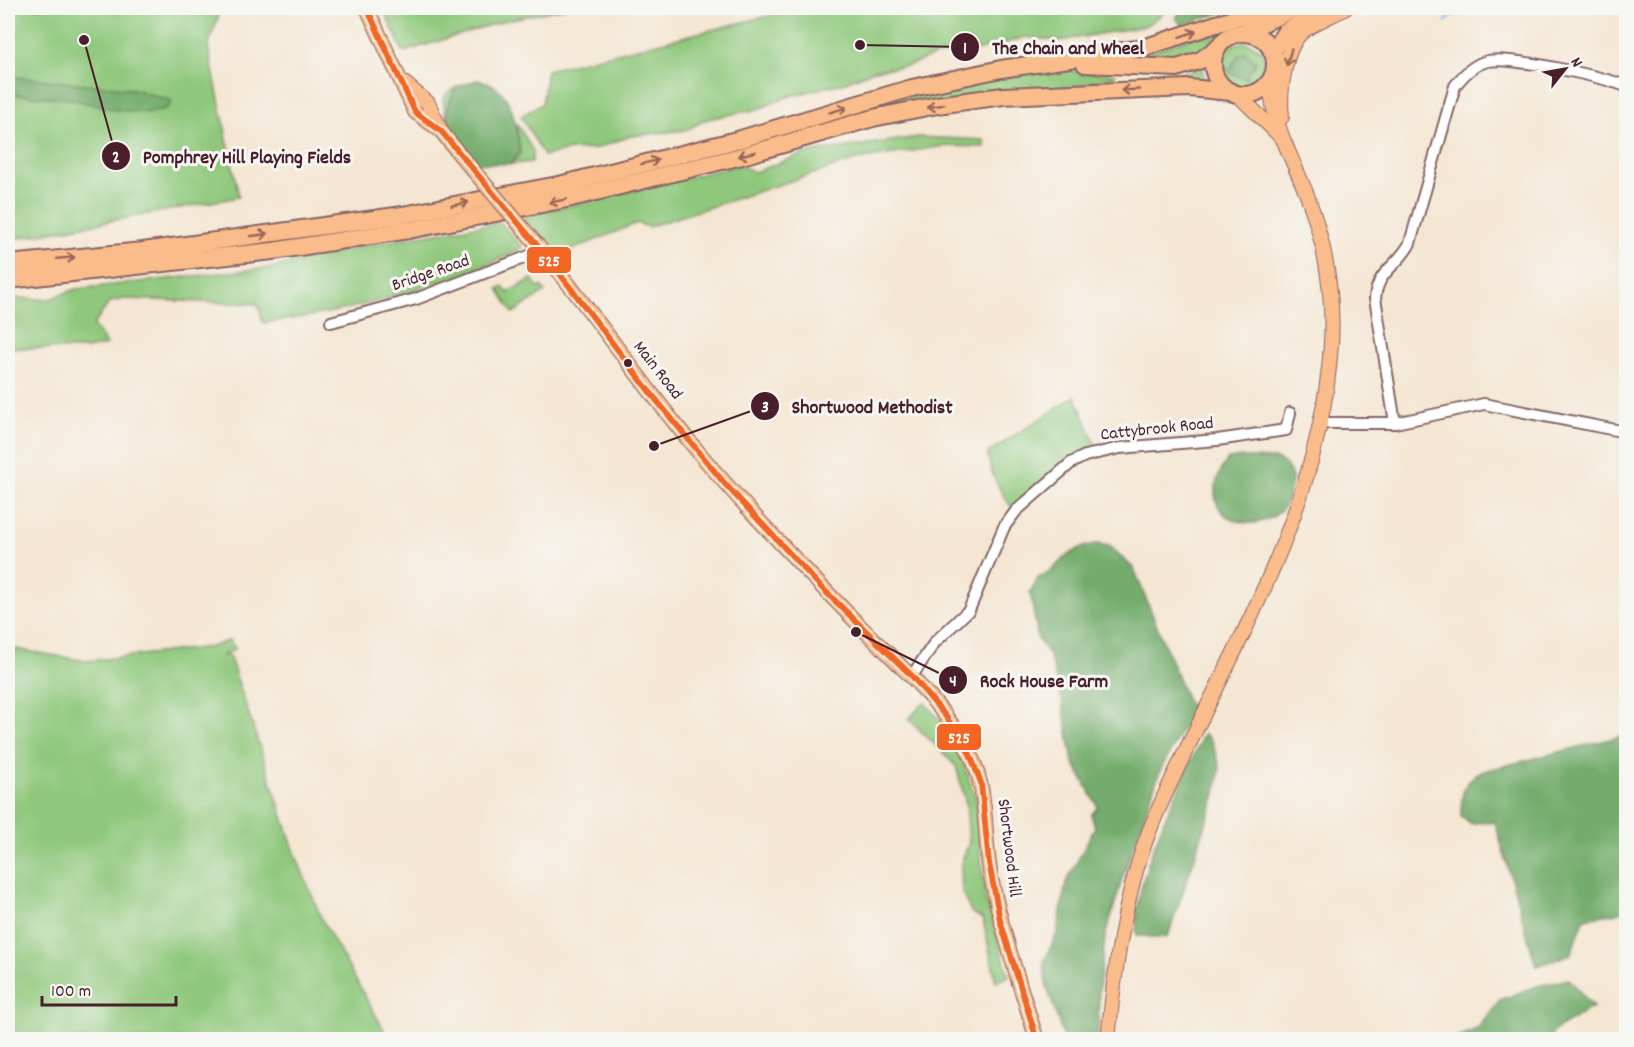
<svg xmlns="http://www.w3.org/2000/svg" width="1634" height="1047" viewBox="0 0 1634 1047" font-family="Dekko,sans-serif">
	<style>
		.green { fill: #8fc87c; stroke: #6c7454; stroke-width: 1.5 }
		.forest { fill: #73ac6c; stroke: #5e664c; stroke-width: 1.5 }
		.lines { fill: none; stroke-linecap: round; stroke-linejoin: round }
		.stream { stroke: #72b8e9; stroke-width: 3 }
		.minor-casing { stroke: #866565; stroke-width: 14 }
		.major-casing { stroke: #866565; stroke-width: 16 }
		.highway-casing { stroke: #866565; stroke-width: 20 }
		.minor { stroke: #fff; stroke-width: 10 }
		.major { stroke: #fabc8b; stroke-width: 14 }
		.highway { stroke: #fabc8b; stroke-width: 16 }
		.major-bridge-casing { stroke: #866565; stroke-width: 16; stroke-linecap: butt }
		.major-bridge { stroke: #fabc8b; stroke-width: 14 }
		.bus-1-casing { stroke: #f6f6f2; stroke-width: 10 }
		.bus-1 { stroke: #f26522; stroke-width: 6 }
		.oneway { stroke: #996656 }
		.bus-dot { fill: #4a1f2b; stroke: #f6f6f2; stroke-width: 2 }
		.labels { text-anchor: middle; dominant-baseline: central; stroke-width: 6; stroke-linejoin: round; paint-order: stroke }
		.street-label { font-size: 18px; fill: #4a1f2b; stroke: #f6f6f2 }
		.leader { fill: none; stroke: #4a1f2b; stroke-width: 2 }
		.callout-dot { fill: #4a1f2b; stroke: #f6f6f2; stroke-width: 2 }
		.mark-label { font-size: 18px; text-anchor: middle; font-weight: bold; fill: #fff }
		.callout-label { font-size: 20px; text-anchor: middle; font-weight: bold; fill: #4a1f2b; stroke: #f6f6f2; stroke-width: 6; stroke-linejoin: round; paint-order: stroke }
		.line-badge { stroke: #f6f6f2; stroke-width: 2 }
		.badge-label { font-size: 16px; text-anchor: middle; font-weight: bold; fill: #fff }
	</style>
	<rect width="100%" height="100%" fill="#f6f6f2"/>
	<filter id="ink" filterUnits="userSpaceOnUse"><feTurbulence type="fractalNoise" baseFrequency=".0167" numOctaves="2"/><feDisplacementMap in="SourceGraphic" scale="12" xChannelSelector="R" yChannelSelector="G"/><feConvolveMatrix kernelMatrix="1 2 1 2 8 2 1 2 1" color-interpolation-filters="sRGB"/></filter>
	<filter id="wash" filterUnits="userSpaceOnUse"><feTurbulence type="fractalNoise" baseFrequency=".008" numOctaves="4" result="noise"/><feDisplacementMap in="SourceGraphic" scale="24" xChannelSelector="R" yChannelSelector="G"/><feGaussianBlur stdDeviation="1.35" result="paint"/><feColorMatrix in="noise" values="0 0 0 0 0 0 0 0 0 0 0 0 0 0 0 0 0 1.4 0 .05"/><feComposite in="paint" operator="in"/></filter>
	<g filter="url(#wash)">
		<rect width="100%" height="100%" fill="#f4e6d2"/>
		<g class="green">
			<polygon points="8,8 217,8 218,18 208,46 239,197 8,240"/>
			<polygon points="383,8 564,8 503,21 403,52"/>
			<polygon points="801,8 1171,8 1145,26 1059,41 1026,37 980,50 936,55 907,66 874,70 843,83 790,96 758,109 707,119 686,130 631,136 594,149 570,150 544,156 521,116 542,104 547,70"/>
			<polygon points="1215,29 1218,33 1203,52 1181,61 1136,57"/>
			<path d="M 1242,42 C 1251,43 1260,47 1264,56 C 1283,103 1189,94 1226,47 Z"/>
			<polygon points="1202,68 1205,80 1172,80 1171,76"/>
			<polygon points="1053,69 1115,74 1115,77 1080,85 858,116 693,161 382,227 236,250 225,248 384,224 954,85"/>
			<polygon points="457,87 448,104 447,123 443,100 447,93"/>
			<polygon points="517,123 533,151 532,162 511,164 519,153"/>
			<polygon points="919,137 984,140 985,147 944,146 856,160 648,227 637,223 557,256 522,217 739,165 755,172 805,153"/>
			<path d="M 500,222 L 523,247 C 501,261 475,269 451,278 C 387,301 331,315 263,323 L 258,304 L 125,299 L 110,302 L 93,325 L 107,345 L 86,349 L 8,348 L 8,298 L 49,299 L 76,289 L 275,267 L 367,245 Z"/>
			<polygon points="532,279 538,288 542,286 545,292 513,313 498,289 503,286 507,293"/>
			<path d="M 1075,396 L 1097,448 L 1062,463 L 1013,509 C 1001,493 989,473 988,453 Z"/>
			<polygon points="230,640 235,649 221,656 229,655 296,856 322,920 389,1039 8,1039 8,648 87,661 211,647"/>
			<polygon points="924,702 952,734 976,798 985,899 1009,976 996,982 983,919 971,912 962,893 961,863 969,843 966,803 956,766 909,719"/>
		</g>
		<g class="forest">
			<polygon points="1182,8 1232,8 1232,10 1181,25 1176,18"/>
			<polygon points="1245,52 1256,62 1254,68 1249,71 1247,79 1231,74 1229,70 1238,56"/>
			<polygon points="8,76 133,89 172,101 167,108 151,113 116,110 70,99 8,94"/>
			<path d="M 477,80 C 512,84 517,124 520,153 L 511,164 L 476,163 C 454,136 436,122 457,87 Z"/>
			<path d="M 1242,457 C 1252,459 1271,458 1278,460 C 1286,462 1290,470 1292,477 C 1293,483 1290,489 1289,495 C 1276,544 1181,526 1228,459 Z"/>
			<polygon points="1096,544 1110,546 1134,569 1188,703 1194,708 1160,771 1123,876 1105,937 1099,991 1098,1039 1064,1039 1046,983 1044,962 1057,933 1066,883 1095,827 1091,815 1098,807 1073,762 1062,700 1050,657 1038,639 1030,592 1038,578 1052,570 1065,557 1080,548"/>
			<path d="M 1204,733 L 1212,742 L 1220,767 L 1216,794 L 1168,936 L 1158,938 L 1137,935 C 1130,881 1181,783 1204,733 Z"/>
			<path d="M 1626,735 L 1626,909 L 1617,913 L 1585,918 L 1570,955 L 1536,966 L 1495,822 L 1470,823 L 1461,816 C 1461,794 1462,780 1484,771 Z"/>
			<polygon points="1569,979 1593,1007 1555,1030 1548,1039 1453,1039 1477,1029 1500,1000 1537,986"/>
		</g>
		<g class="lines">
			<polyline class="stream" points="1446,21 1460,8"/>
		</g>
	</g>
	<g filter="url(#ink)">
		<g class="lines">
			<g class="minor-casing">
				<g id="minor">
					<polyline points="331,322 416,299 542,251"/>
					<polyline points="1320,423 1395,423 1484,404 1626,432"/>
					<path d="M 1395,423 L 1375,298 C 1378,269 1399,266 1410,243 L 1455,86 C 1463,75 1474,64 1488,61 C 1511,56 1602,77 1626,86"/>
					<polyline points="912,676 935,642 969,610 1004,527 1016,511 1071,463 1085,456 1120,448 1217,440 1286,430 1290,413"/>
				</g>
			</g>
			<g class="major-casing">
				<g id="major">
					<polyline points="367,8 415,112 441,131 460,155"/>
					<polyline points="404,83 428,103 441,131"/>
					<polyline points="1237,94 1280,136"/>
					<path d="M 1282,117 C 1279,95 1284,44 1305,30 C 1317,21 1333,15 1346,8"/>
					<path d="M 538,246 C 603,324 659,410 727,485 C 771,535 817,582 863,629 C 902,668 944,704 970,754 C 989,792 983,836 991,877 C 1002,932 1020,985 1037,1040"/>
					<path d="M 1108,1040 C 1115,965 1125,887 1155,817 C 1222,663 1321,517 1331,344 C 1334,293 1325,243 1307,195 C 1291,155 1272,125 1270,80"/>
				</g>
			</g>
			<g class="highway-casing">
				<g id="highway">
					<polyline points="1241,33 1296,8"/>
					<circle cx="1244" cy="64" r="31"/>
					<polyline points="1272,52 1286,31 1328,8"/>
					<polyline points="1085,64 1177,68 1201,60 1216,49"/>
					<polyline points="8,264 143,251 403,215 563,184 737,140 912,88 1001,69 1143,48 1265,8"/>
					<polyline points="8,280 273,251 409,230 567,199 742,156 873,118 937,105 1003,96 1189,88 1231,92"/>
				</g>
			</g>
			<use href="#minor" class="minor"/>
			<use href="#major" class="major"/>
			<use href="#highway" class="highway"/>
			<g class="major-bridge-casing">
				<polyline id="major-bridge" points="460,155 538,246"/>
			</g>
			<use href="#major-bridge" class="major-bridge"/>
			<g class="bus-1-casing">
				<polyline id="bus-1" points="367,8 415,112 441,131 547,257 649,391 725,484 821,587 912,676 947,718 970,754 981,783 989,863 1000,920 1037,1040"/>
			</g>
			<use href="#bus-1" class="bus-1"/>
		</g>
		<defs><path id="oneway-shaft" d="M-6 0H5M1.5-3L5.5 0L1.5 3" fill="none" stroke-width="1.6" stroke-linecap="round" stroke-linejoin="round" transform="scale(1.5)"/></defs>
		<g class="oneway">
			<use href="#oneway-shaft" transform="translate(1188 34) rotate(-18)"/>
			<use href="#oneway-shaft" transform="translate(1289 57) rotate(106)"/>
			<use href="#oneway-shaft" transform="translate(1130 90) rotate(177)"/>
			<use href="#oneway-shaft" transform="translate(936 106) rotate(170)"/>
			<use href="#oneway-shaft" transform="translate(838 110) rotate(-17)"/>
			<use href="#oneway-shaft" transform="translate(747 154) rotate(165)"/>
			<use href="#oneway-shaft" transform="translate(650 162) rotate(-14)"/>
			<use href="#oneway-shaft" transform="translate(558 201) rotate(169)"/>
			<use href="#oneway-shaft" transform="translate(460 204) rotate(-11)"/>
			<use href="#oneway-shaft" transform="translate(259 235) rotate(-8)"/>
			<use href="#oneway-shaft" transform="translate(66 258) rotate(-5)"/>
		</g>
	</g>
	<circle class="bus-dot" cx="628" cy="363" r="5"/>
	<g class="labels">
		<g class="street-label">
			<text transform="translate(431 274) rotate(-19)">Bridge Road</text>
			<text transform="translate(657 371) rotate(52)">Main Road</text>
			<text transform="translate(1157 430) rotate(-6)">Cattybrook Road</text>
			<text transform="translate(1008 848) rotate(83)">Shortwood Hill</text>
		</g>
	</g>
	<path class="leader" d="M860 45L965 47M84 40L116 156M654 446L765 406M856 632L953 680"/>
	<g class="callout-dot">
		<circle cx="860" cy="45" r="6"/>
		<circle cx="84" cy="40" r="6"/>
		<circle cx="654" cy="446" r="6"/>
		<circle cx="856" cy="632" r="6"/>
		<circle cx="965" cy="47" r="15"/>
		<circle cx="116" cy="156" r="15"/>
		<circle cx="765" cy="406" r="15"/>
		<circle cx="953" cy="680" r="15"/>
	</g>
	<g class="mark-label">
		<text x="965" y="53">1</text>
		<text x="116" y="162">2</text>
		<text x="765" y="412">3</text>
		<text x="953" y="686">4</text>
	</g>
	<g class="callout-label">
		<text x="1068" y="54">The Chain and Wheel</text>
		<text x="247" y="163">Pomphrey Hill Playing Fields</text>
		<text x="872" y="413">Shortwood Methodist</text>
		<text x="1044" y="687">Rock House Farm</text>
	</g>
	<g class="line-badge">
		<rect x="526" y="246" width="46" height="28" rx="6" fill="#f26522"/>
		<rect x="936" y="723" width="46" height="28" rx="6" fill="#f26522"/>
	</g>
	<g class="badge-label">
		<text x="549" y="266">525</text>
		<text x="959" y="743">525</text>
	</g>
	<rect width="1634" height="1047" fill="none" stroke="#f6f6f2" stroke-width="30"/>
	<g transform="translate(1565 69) rotate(59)" stroke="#f6f6f2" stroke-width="4.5" paint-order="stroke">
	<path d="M0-4.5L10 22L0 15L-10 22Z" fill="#4a1f2b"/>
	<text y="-9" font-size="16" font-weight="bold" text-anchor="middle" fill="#4a1f2b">N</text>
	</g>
	<path d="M42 996v9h134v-9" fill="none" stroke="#4a1f2b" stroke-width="3"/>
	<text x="51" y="996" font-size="18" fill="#4a1f2b" stroke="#f6f6f2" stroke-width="4.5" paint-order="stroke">100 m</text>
</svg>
